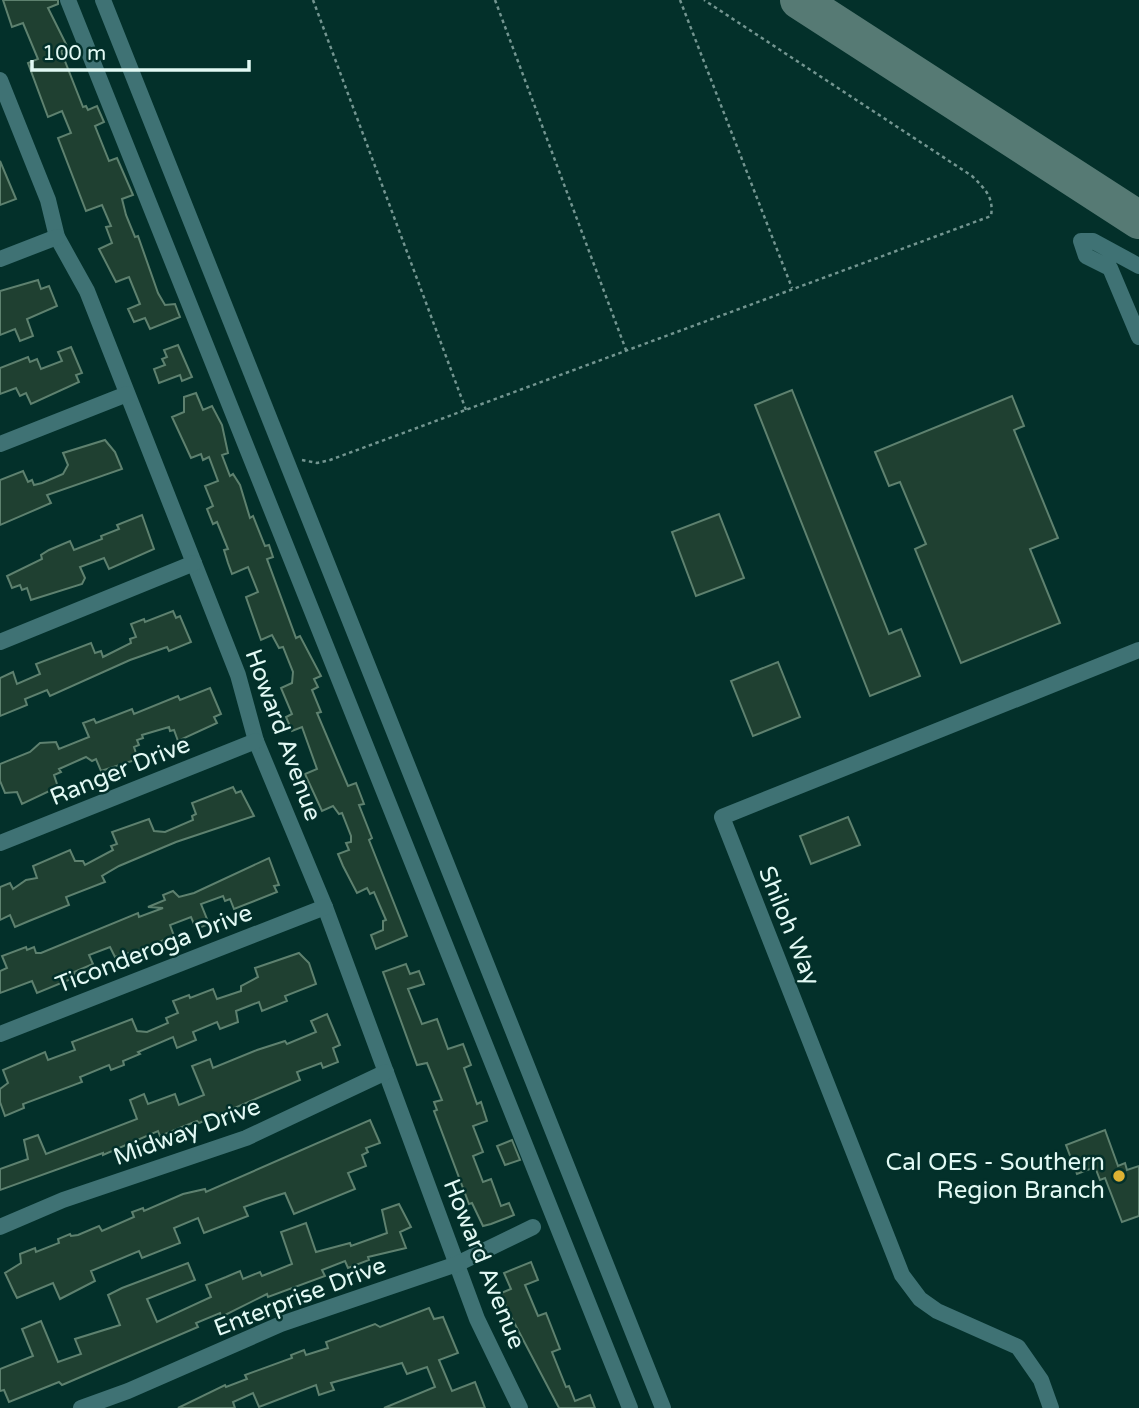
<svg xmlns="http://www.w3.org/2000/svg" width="1139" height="1408" viewBox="0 0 1139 1408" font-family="'Varela Round',sans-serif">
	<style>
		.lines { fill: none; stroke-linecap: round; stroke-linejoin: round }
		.taxiway { stroke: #567a74; stroke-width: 38 }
		.building { fill: #1f4031; stroke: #5e816f; stroke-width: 2 }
		.path { stroke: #739590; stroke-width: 2.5; stroke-dasharray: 3.5 3.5; stroke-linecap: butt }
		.minor { stroke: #3f7274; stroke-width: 16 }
		.poi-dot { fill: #ddb133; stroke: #03302a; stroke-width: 2.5 }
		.labels { text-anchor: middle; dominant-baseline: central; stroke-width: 5; stroke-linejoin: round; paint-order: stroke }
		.street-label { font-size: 24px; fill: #e2f9f4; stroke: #03302a }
		.poi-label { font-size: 24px; fill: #e2f9f4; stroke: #03302a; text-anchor: end }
	</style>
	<rect width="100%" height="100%" fill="#03302a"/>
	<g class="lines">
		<polyline class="taxiway" points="799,0 1139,220"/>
	</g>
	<g class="building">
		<polygon points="3,0 58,0 58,4 48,8 68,48 61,51 83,107 86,106 88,110 97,106 104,122 95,126 109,161 117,158 133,195 122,199 126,215 135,237 138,236 158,293 165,305 175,304 180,317 150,329 145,318 134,322 128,309 140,304 129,277 116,282 99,249 112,243 106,227 111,226 102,205 86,211 58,138 71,133 62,111 48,117 28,63 38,59 23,23 12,27"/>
		<polygon points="0,161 16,199 0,205"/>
		<polygon points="38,280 41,289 49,286 57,306 27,319 33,336 20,341 15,329 0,335 0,291"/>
		<polygon points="178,345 192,377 182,381 180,375 159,383 154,369 165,365 162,359 167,357 164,350"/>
		<polygon points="71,347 82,373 76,375 79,382 31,404 26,393 20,396 16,388 0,394 0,368 28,357 30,362 37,359 41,369 62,361 58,352"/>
		<polygon points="792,390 889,634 901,629 920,676 870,696 755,405"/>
		<polygon points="196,393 203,410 212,406 222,425 228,453 222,455 230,476 233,474 240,485 250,518 253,516 265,546 269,545 273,557 267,559 296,638 300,636 321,676 314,679 318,687 312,690 321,712 317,713 348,786 356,783 364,804 359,805 372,838 369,840 407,936 376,949 371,935 383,930 383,921 386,920 374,892 370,894 367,888 357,893 343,866 338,854 349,850 346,843 351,842 351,836 342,813 339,814 333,806 322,811 305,774 317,769 302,727 292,731 286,717 292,714 281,688 292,683 293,672 283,647 279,648 272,635 261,640 246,597 258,592 248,567 232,574 228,563 224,550 228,549 217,522 213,524 207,509 213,506 205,486 218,481 209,457 203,460 201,454 191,458 172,417 184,412 184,397"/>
		<polygon points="1012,396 1024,426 1014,430 1058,538 1030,549 1060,623 961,663 915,549 926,544 900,482 889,486 875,452"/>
		<polygon points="105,440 115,452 122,469 47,495 51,503 0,525 0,480 23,471 28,482 32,480 34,485 42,483 63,474 68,465 63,453"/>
		<polygon points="719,514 744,578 696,596 672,532"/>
		<polygon points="142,515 154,549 109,569 104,558 80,567 85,578 82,584 31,600 27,588 22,590 20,585 12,588 7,576 42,559 41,555 49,550 70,541 74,550 102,539 101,536 119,529 117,525"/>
		<polygon points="173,611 176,618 180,616 191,642 169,651 167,647 130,660 50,696 47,690 25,699 27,705 0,716 0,678 13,672 17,684 40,674 36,664 91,643 95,653 101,651 103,657 131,643 130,639 136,637 131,624 144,619 145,622"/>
		<polygon points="778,662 800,717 753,736 731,681"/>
		<polygon points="210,688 221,714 214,717 217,723 178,741 174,730 170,731 169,727 142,735 143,738 137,740 139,745 134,747 138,759 101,771 96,759 92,761 86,757 59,769 61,772 54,775 58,787 22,804 17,792 5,793 0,781 0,764 30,752 40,743 56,742 59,749 89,737 83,723 94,719 96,723 132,709 134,714 178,696 180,700"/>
		<polygon points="233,787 236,793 241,791 254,816 176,842 119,866 102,876 105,882 66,897 69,905 29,921 15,927 10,915 0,920 0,887 10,883 13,889 26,880 37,878 33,866 70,850 75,861 83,861 85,865 113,850 111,846 117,844 112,832 149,819 154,831 165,832 193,820 192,816 196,814 192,803"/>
		<polygon points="848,817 860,845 811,864 800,836"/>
		<polygon points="269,858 279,885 274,886 277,892 234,909 230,899 225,901 223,896 201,904 209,924 196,929 191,917 170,925 174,936 142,949 115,957 110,947 89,955 93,964 74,972 76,977 37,993 32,981 0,993 0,971 7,968 2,956 26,947 27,950 34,947 36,953 41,953 138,913 139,917 163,908 148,907 165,900 163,895 173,891 179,897 194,893"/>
		<polygon points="299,953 309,963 316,984 285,996 287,1001 262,1011 259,1002 236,1011 238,1022 220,1029 217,1022 193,1032 196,1040 177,1048 173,1037 138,1052 140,1054 123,1061 124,1065 111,1070 109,1065 80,1077 82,1082 23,1104 24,1108 5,1116 0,1102 0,1089 8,1083 3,1070 45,1052 48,1060 75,1050 72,1042 132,1019 137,1031 147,1032 168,1023 166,1018 178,1013 173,1001 189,995 190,998 213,989 217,999 241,991 241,986 258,977 255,968"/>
		<polygon points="406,964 410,974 419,971 424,984 408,989 422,1024 437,1019 448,1049 463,1044 471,1065 464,1068 477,1104 481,1102 487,1121 473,1126 483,1152 473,1156 483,1182 491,1179 501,1206 509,1203 514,1215 491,1224 483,1226 472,1203 469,1204 434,1111 437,1110 434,1102 442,1100 427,1063 417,1065 383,972"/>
		<polygon points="327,1014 340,1045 333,1048 338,1062 323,1068 321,1063 297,1072 300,1080 199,1123 197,1121 160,1136 158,1131 103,1155 103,1153 0,1190 0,1169 28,1159 24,1140 38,1135 46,1154 137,1119 130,1100 144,1094 148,1104 175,1094 179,1105 204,1095 192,1066 210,1059 213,1068 257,1050 285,1041 287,1044 316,1032 311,1021"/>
		<polygon points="370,1120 380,1143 366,1148 368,1152 362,1155 366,1166 348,1173 355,1189 294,1214 285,1193 266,1199 244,1207 248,1216 204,1233 198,1218 174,1228 180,1243 142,1258 139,1251 91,1271 95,1281 60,1299 53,1283 17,1298 13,1290 5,1273 21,1263 20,1254 35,1248 36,1252 59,1243 58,1239 70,1234 71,1236 78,1235 99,1226 102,1231 134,1217 132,1212 143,1208 144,1211 183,1194 205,1189 206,1192"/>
		<polygon points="1105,1130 1118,1166 1125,1163 1127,1170 1139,1166 1139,1216 1122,1222 1105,1178 1100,1180 1095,1167 1077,1174 1066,1145"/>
		<polygon points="512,1140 520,1160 505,1165 497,1146"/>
		<polygon points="399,1204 411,1227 400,1232 406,1248 368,1257 369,1260 348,1268 345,1261 322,1270 325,1276 268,1297 267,1294 221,1317 220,1313 196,1323 198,1327 62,1385 59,1382 9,1402 4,1390 0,1391 0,1369 33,1356 22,1329 41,1321 58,1362 81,1354 75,1339 120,1325 108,1295 122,1288 188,1263 195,1280 147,1299 157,1322 211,1297 206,1285 226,1277 240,1271 243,1279 260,1272 262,1276 292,1264 281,1232 306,1223 316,1252 350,1243 351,1246 387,1233 382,1210"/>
		<polygon points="531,1262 538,1280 525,1285 538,1316 546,1313 560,1349 552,1352 566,1387 569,1386 575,1401 590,1395 595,1408 559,1408 507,1309 501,1293 511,1289 504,1273"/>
		<polygon points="429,1308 434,1319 443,1317 458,1353 439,1360 452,1391 475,1382 485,1408 384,1408 435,1387 427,1367 407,1374 402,1363 331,1383 334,1390 319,1395 316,1385 259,1407 253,1393 233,1402 235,1408 178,1408 225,1385 226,1387 247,1379 245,1375 292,1358 291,1355 304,1350 306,1355 328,1348 326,1342 375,1324 380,1327"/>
	</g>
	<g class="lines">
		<g class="path">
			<polyline points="313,0 466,410"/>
			<polyline points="495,0 626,350"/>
			<polyline points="680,0 792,288"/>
			<path d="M 302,460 L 317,463 L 330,460 L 991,216 C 994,197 985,189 972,176 L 704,0"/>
		</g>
		<g class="minor">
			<polyline points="68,0 630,1408"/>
			<polyline points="103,0 663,1408"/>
			<polyline points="0,80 48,200 57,237 87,291 238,675 256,741 325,907 477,1319 520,1408"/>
			<polyline points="0,259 57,237"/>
			<polyline points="1139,266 1093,241 1081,241 1086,256 1110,268 1139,337"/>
			<polyline points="0,444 127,394"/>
			<polyline points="0,642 194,563"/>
			<polyline points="0,843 256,741"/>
			<polyline points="0,1034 325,907"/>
			<polyline points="0,1227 63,1200 246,1138 386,1072"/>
			<polyline points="81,1408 128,1391 281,1324 457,1264 533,1227"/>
			<polyline points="1051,1408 1041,1380 1018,1347 937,1311 920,1299 902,1275 722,817 1139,650"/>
		</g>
	</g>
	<circle class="poi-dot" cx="1119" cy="1176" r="7"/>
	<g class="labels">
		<g class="street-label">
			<text transform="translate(283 735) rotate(70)">Howard Avenue</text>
			<text transform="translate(120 771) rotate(-22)">Ranger Drive</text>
			<text transform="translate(789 926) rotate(68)">Shiloh Way</text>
			<text transform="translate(154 949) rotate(-21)">Ticonderoga Drive</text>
			<text transform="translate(187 1132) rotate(-20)">Midway Drive</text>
			<text transform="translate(484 1264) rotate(68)">Howard Avenue</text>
			<text transform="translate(300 1297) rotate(-21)">Enterprise Drive</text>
		</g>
		<g class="poi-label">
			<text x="1105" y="1162">Cal OES - Southern<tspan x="1105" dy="28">Region Branch</tspan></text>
		</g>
	</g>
	<path d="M32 60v10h217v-10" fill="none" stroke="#e2f9f4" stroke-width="3.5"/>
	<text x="42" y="60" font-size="21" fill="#e2f9f4" stroke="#03302a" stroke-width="5" paint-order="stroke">100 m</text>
</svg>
